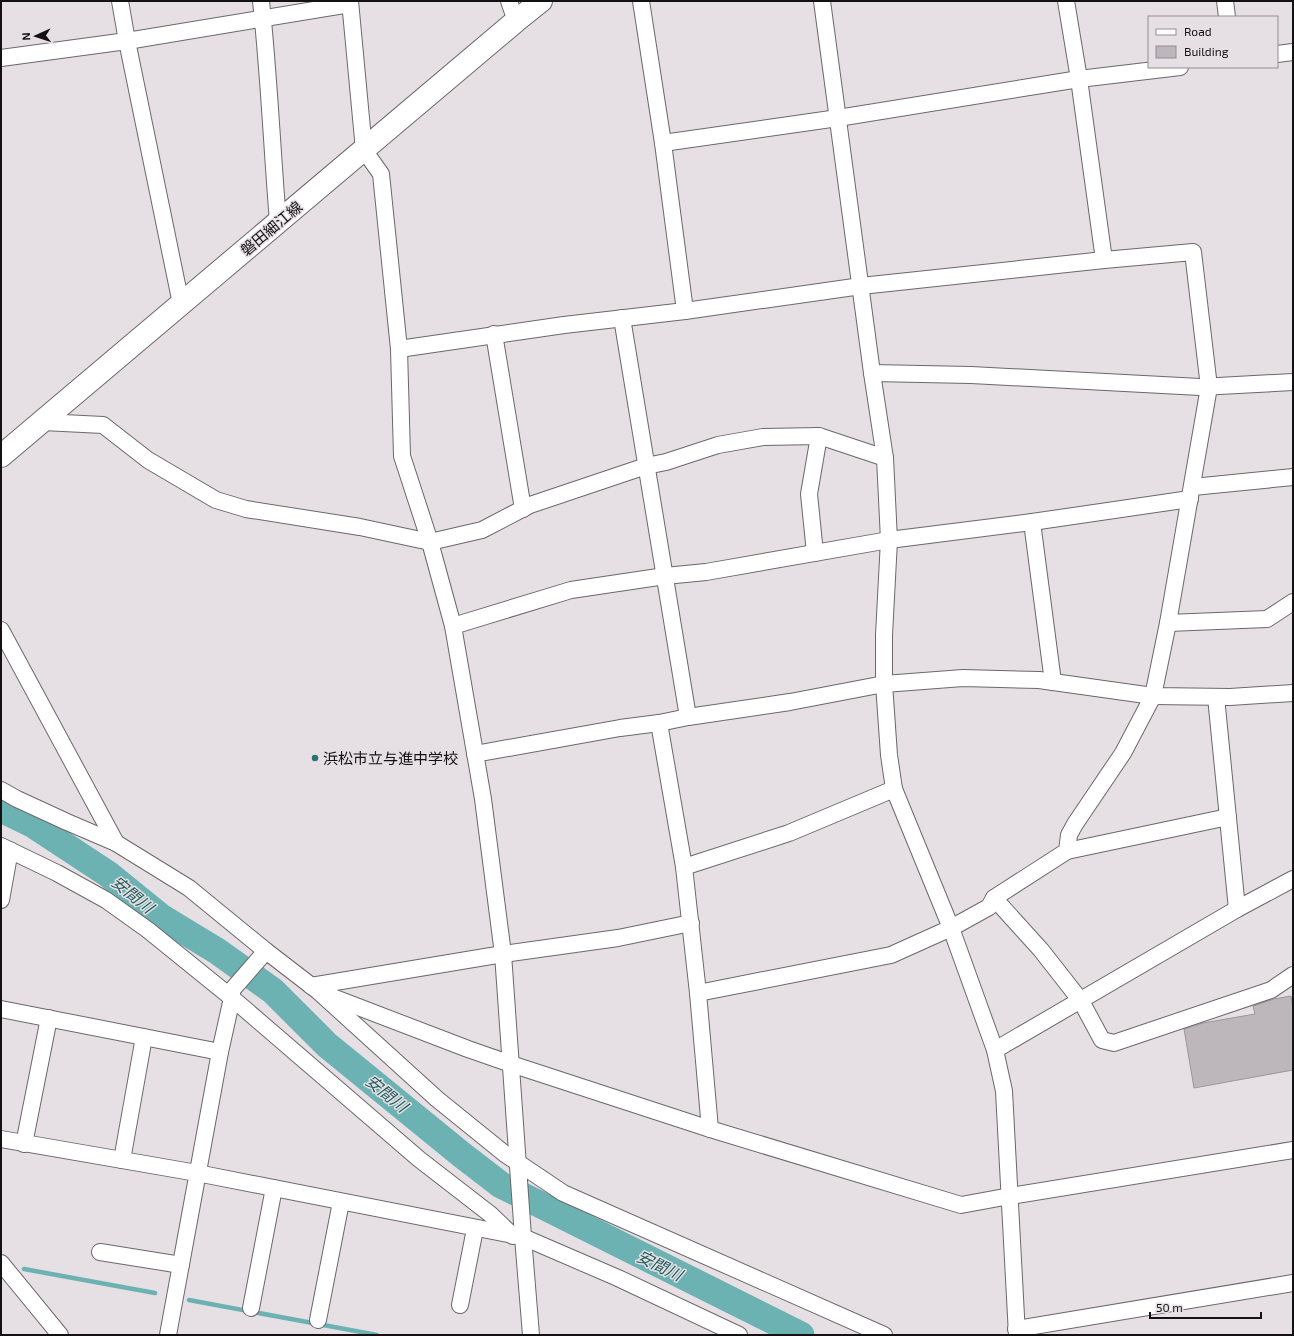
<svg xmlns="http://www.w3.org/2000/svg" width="1294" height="1336" viewBox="0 0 1294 1336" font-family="'Exo 2','Noto Sans JP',sans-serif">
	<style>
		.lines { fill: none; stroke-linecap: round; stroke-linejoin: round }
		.stream { stroke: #6db2b2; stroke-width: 4.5 }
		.river { stroke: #6db2b2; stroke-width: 27 }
		.building { fill: #bdb7bc; stroke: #9b969a }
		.street-casing { stroke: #6c676b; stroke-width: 18 }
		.secondary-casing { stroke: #6c676b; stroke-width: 24 }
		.street { stroke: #fff; stroke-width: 16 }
		.secondary { stroke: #fff; stroke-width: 22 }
		.poi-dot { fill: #297374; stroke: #e6e0e5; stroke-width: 1.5 }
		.labels { text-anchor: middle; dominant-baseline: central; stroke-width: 3; stroke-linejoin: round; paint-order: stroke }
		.street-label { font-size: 15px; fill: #131112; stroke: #e6e0e5 }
		.poi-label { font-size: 15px; fill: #131112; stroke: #e6e0e5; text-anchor: start }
		.water-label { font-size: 16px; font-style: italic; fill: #205a5b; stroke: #e6e0e5 }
	</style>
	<rect width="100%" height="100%" fill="#e6e0e5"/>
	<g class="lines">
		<g class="stream">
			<polyline points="24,1269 155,1293"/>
			<polyline points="189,1300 377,1335"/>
		</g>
		<polyline class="river" points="1,809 32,824 108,874 161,917 217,951 273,991 327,1045 462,1155 501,1185 801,1335"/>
	</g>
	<polygon class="building" points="1291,996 1293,1009 1293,1070 1194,1088 1184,1029 1203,1023 1255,1014 1253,1006 1274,999"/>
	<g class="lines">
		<g class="street-casing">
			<g id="street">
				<polyline points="120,1 127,41 181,304"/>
				<path d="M 261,1 C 269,75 272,149 278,222"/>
				<polyline points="350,1 364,150 381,174 399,349 402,456 430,542 453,626 483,799 503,954 523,1237 531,1335"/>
				<polyline points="509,1 516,21"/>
				<polyline points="641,1 663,143 685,311 861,286 1104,260 1193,252 1209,387 1168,623 1153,696 1123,753 1075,824 1069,835 1067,851 994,898 989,907 951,928 891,955 698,993"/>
				<polyline points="822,1 872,373 885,458 889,540 884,635 884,684 889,755 894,789 951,928 995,1050 1004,1091 1017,1335"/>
				<polyline points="1066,1 1079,79 1104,260"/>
				<polyline points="1225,1 1227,17"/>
				<polyline points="1277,54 1293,52"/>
				<polyline points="1,58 127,41 350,4"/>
				<polyline points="663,143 838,118 1079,79 1180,67"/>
				<polyline points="622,318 688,717"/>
				<polyline points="494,334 523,509"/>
				<polyline points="399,349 564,325 685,311"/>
				<polyline points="872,373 971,375 1200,387 1293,382"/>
				<polyline points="43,422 103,425 148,460 216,500 246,509 360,527 430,542 482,530 530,505 646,466 666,462 718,445 763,437 819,436 885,458"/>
				<polyline points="1193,487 1293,477"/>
				<polyline points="1032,522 1053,682"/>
				<polyline points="815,553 809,494 819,436"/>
				<polyline points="1168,623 1267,619 1293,602"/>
				<polyline points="453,626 571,590 665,576 706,572 889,540 1032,522 1190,499"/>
				<polyline points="1,630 116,843"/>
				<polyline points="1216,697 1237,909"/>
				<polyline points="659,723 684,867 698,993 710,1129"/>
				<polyline points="475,754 620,728 659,723 688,717 790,702 884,684 963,678 1039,680 1153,696 1230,697 1293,693"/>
				<polyline points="1,790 17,799 67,822 116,843 189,888 266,951 318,991 437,1099 505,1154 563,1193 884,1335"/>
				<polyline points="1,846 57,873 106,900 148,930 232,998 419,1159 490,1214 513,1236"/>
				<polyline points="1067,851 1228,817"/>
				<polyline points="684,867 789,833 894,789"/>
				<polyline points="994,898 1041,950 1081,1001 1102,1040 1114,1043 1271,990 1293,975"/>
				<polyline points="1,900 10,850"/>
				<polyline points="311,986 503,954 618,938 691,923"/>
				<polyline points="327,995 468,1049 511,1064 710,1129 961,1205 1010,1196 1293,1150"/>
				<polyline points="1,1009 220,1052 168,1335"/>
				<polyline points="995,1050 1237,909 1293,879"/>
				<polyline points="220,1052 232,998 232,990 266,951"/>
				<polyline points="1,1139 197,1173 523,1237 618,1278 739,1335"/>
				<polyline points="24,1144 49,1018"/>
				<polyline points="122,1160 144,1037"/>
				<polyline points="100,1252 181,1265"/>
				<polyline points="1,1263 60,1335"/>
				<polyline points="460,1305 475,1229"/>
				<polyline points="251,1308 274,1188"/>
				<polyline points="318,1320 341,1202"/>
				<polyline points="1016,1329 1293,1283"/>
			</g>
		</g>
		<g class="secondary-casing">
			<polyline id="secondary" points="1,456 516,21 541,1"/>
		</g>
		<use href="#street" class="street"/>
		<use href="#secondary" class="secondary"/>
	</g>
	<circle class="poi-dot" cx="315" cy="758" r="4"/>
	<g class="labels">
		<g class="street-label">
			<text transform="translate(271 228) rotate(-40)">磐田細江線</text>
		</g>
		<g class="poi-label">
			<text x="323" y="758">浜松市立与進中学校</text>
		</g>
		<g class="water-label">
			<text transform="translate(133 894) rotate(39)">安間川</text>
			<text transform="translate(387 1093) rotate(39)">安間川</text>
			<text transform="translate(660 1265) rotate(26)">安間川</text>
		</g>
	</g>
	<rect width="1294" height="1336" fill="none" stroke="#131112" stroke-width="4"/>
	<rect x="1148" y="16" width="130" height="52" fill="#e6e0e5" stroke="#928d91"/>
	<rect x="1156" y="29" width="20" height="6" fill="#ffffff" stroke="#928d91"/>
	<text x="1184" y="36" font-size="12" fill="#131112">Road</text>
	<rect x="1156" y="46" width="20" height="12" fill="#bdb7bc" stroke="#928d91"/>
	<text x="1184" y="56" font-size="12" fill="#131112">Building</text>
	<g transform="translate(36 36) rotate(267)" stroke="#e6e0e5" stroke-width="3" paint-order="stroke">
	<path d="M0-3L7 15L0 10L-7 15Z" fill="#131112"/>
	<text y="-6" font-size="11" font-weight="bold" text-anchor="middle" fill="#131112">N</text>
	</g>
	<path d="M1150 1312v6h111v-6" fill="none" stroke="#131112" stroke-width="2"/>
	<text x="1156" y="1312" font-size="12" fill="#131112" stroke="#e6e0e5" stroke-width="3" paint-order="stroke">50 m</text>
</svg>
